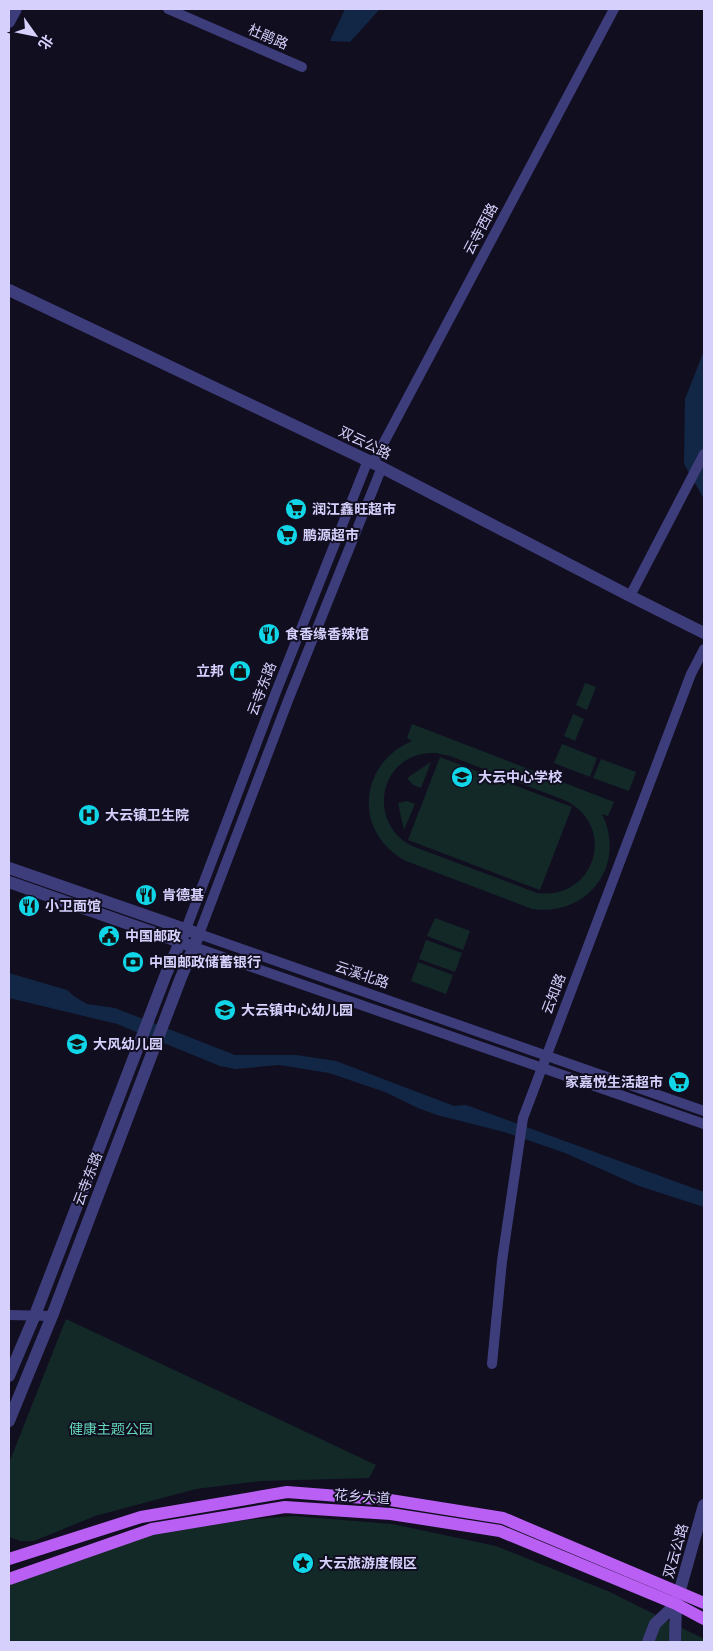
<svg xmlns="http://www.w3.org/2000/svg" width="713" height="1651" viewBox="0 0 713 1651" font-family="Rubik,'Noto Sans SC',sans-serif">
	<style>
		.green { fill: #122928; fill-rule: evenodd }
		.water { fill: #122745 }
		.lines { fill: none; stroke-linecap: round; stroke-linejoin: round }
		.minor { stroke: #3e3d7b; stroke-width: 10 }
		.tertiary { stroke: #3e3d7b; stroke-width: 12 }
		.primary { stroke: #ba5ff4; stroke-width: 12 }
		.labels { text-anchor: middle; dominant-baseline: central; stroke-width: 4; stroke-linejoin: round; paint-order: stroke }
		.street-label { font-size: 14px; fill: #d5d0fc; stroke: #110e20 }
		.poi-label { font-size: 14px; font-weight: bold; fill: #d5d0fc; stroke: #110e20; text-anchor: start }
		.park-label { font-size: 14px; fill: #62d6b7; stroke: #110e20 }
	</style>
	<rect width="100%" height="100%" fill="#110e20"/>
	<g class="green">
		<polygon points="585,683 596,687 587,710 576,705"/>
		<polygon points="573,714 584,719 575,741 564,736"/>
		<path d="M 412,724 L 614,802 L 608,816 L 602,814 C 627,865 588,917 532,909 L 406,861 C 353,833 358,764 412,741 L 407,738 ZM 436,753 L 450,756 L 564,800 C 618,824 596,901 537,893 L 412,846 C 364,821 381,750 436,753 Z"/>
		<polygon points="562,744 597,758 590,777 554,763"/>
		<polygon points="440,757 572,807 540,890 408,840"/>
		<polygon points="601,759 636,772 629,791 593,778"/>
		<polygon points="431,762 421,788 413,785 407,778"/>
		<polygon points="407,801 415,804 404,830 398,803"/>
		<polygon points="435,918 470,931 463,950 427,936"/>
		<polygon points="426,940 462,953 455,972 419,959"/>
		<polygon points="418,962 453,975 446,994 411,981"/>
		<polygon points="66,1319 376,1465 369,1478 260,1481 196,1489 95,1516 34,1541 20,1541 9,1537 9,1463"/>
		<polygon points="293,1516 392,1524 496,1546 610,1592 704,1639 704,1642 9,1642 9,1584 152,1534 246,1520"/>
	</g>
	<g class="water">
		<polygon points="345,9 391,9 379,10 350,42 330,41"/>
		<polygon points="704,351 704,499 684,464 685,399"/>
		<polygon points="9,973 67,990 75,997 87,1004 115,1008 235,1055 296,1055 336,1061 454,1106 466,1105 704,1192 704,1207 639,1186 565,1153 545,1146 504,1132 437,1115 418,1108 385,1092 329,1073 279,1065 236,1069 220,1066 117,1024 9,998"/>
	</g>
	<g class="lines">
		<g class="minor">
			<polyline points="168,9 302,67"/>
			<polyline points="373,463 614,9"/>
			<polyline points="382,467 289,698 199,934 704,1111"/>
			<polyline points="630,596 704,454"/>
			<polyline points="186,929 276,692 368,460"/>
			<polyline points="194,947 704,1124"/>
			<polyline points="9,1315 52,1316"/>
			<polyline points="492,1364 502,1261 523,1118 691,674 704,649"/>
		</g>
		<g class="tertiary">
			<polyline points="9,22 16,9"/>
			<polyline points="9,290 373,463 630,596 704,633"/>
			<polyline points="9,868 199,934 180,980 52,1316 9,1421"/>
			<polyline points="9,882 186,944"/>
			<polyline points="9,1376 35,1315 166,974 186,929"/>
			<polyline points="648,1642 655,1624 676,1604"/>
			<polyline points="675,1642 676,1604 704,1505"/>
		</g>
		<g class="primary">
			<polyline points="9,1559 141,1517 287,1492 390,1500 503,1518 704,1603"/>
			<polyline points="9,1579 152,1529 285,1507 391,1514 500,1531 676,1604 704,1619"/>
		</g>
	</g>
	<defs>
		<g id="supermarket-disc" transform="scale(1.125)"><circle r="9.5" fill="#10d6e8" stroke="#110e20"/><path d="M-6-5.5h2.5l.6 2H6L4.5 2H-2.5L-4.4-4H-6ZM-1.5 3.2a1.3 1.3 0 1 0 .1 0ZM3 3.2a1.3 1.3 0 1 0 .1 0Z" fill="#111"/></g>
		<g id="restaurant-disc" transform="scale(1.125)"><circle r="9.5" fill="#10d6e8" stroke="#110e20"/><path d="M-5-6h1v4h1v-4h1v4h1v-4h1v5L-1.5 .5V6h-2V.5L-5-1ZM5-6V6H3V1.5H1.5Q1.5-4 5-6Z" fill="#111"/></g>
		<g id="shop-disc" transform="scale(1.125)"><circle r="9.5" fill="#10d6e8" stroke="#110e20"/><path d="M-5-2.5h2.3a2.7 3.5 0 0 1 5.4 0H5L5.5 6h-11ZM-1.5-2.5h3a1.5 2.3 0 0 0-3 0Z" fill="#111"/></g>
		<g id="school-disc" transform="scale(1.125)"><circle r="9.5" fill="#10d6e8" stroke="#110e20"/><path d="M0-5L7-2L0 1L-7-2ZM-4 1L0 2.5L4 1V4Q0 6-4 4Z" fill="#111"/></g>
		<g id="hospital-disc" transform="scale(1.125)"><circle r="9.5" fill="#10d6e8" stroke="#110e20"/><path d="M-5-5h3v3.5h4V-5h3V5h-3V1.5h-4V5h-3Z" fill="#111"/></g>
		<g id="civic-disc" transform="scale(1.125)"><circle r="9.5" fill="#10d6e8" stroke="#110e20"/><path d="M-.6-6.5H3V-4.5H.6V-3L4-1V1h2V6H-6V1h2V-1L-.6-3ZM-1.2 2.5V6h2.4V2.5Z" fill="#111"/></g>
		<g id="bank-disc" transform="scale(1.125)"><circle r="9.5" fill="#10d6e8" stroke="#110e20"/><path d="M-6-4H6V4H-6ZM0-2.3a2.3 2.3 0 1 0 0 4.6a2.3 2.3 0 1 0 0-4.6Z" fill="#111"/></g>
		<g id="sight-disc" transform="scale(1.125)"><circle r="9.5" fill="#10d6e8" stroke="#110e20"/><path d="M0-6L1.8-2.2L6-1.7L2.9 1.2L3.7 5.4L0 3.3L-3.7 5.4L-2.9 1.2L-6-1.7L-1.8-2.2Z" fill="#111"/></g>
	</defs>
	<g fill-rule="evenodd">
		<use href="#supermarket-disc" x="296" y="509"/>
		<use href="#supermarket-disc" x="287" y="535"/>
		<use href="#restaurant-disc" x="269" y="634"/>
		<use href="#shop-disc" x="240" y="671"/>
		<use href="#school-disc" x="462" y="777"/>
		<use href="#hospital-disc" x="89" y="815"/>
		<use href="#restaurant-disc" x="146" y="895"/>
		<use href="#restaurant-disc" x="29" y="906"/>
		<use href="#civic-disc" x="109" y="936"/>
		<use href="#bank-disc" x="133" y="962"/>
		<use href="#school-disc" x="225" y="1010"/>
		<use href="#school-disc" x="77" y="1044"/>
		<use href="#supermarket-disc" x="679" y="1082"/>
		<use href="#sight-disc" x="303" y="1563"/>
	</g>
	<g class="labels">
		<g class="street-label">
			<text transform="translate(268 37) rotate(23)">杜鹃路</text>
			<text transform="translate(481 229) rotate(-62)">云寺西路</text>
			<text transform="translate(365 443) rotate(26)">双云公路</text>
			<text transform="translate(262 689) rotate(-69)">云寺东路</text>
			<text transform="translate(362 975) rotate(19)">云溪北路</text>
			<text transform="translate(554 994) rotate(-69)">云知路</text>
			<text transform="translate(88 1179) rotate(-69)">云寺东路</text>
			<text transform="translate(362 1497) rotate(4)">花乡大道</text>
			<text transform="translate(676 1551) rotate(-74)">双云公路</text>
		</g>
		<g class="poi-label">
			<text x="312" y="509">润江鑫旺超市</text>
			<text x="303" y="535">鹏源超市</text>
			<text x="285" y="634">食香缘香辣馆</text>
			<text x="224" y="671" text-anchor="end">立邦</text>
			<text x="478" y="777">大云中心学校</text>
			<text x="105" y="815">大云镇卫生院</text>
			<text x="162" y="895">肯德基</text>
			<text x="45" y="906">小卫面馆</text>
			<text x="125" y="936">中国邮政</text>
			<text x="149" y="962">中国邮政储蓄银行</text>
			<text x="241" y="1010">大云镇中心幼儿园</text>
			<text x="93" y="1044">大风幼儿园</text>
			<text x="663" y="1082" text-anchor="end">家嘉悦生活超市</text>
			<text x="319" y="1563">大云旅游度假区</text>
		</g>
		<g class="park-label">
			<text x="111" y="1429">健康主题公园</text>
		</g>
	</g>
	<rect width="713" height="1651" fill="none" stroke="#d5d0fc" stroke-width="20"/>
	<g transform="translate(35 35) rotate(123)" stroke="#110e20" stroke-width="4" paint-order="stroke">
	<path d="M0-4L9 19L0 12L-9 19Z" fill="#d5d0fc"/>
	<text y="-8" font-size="14" font-weight="bold" text-anchor="middle" fill="#d5d0fc">北</text>
	</g>
</svg>
